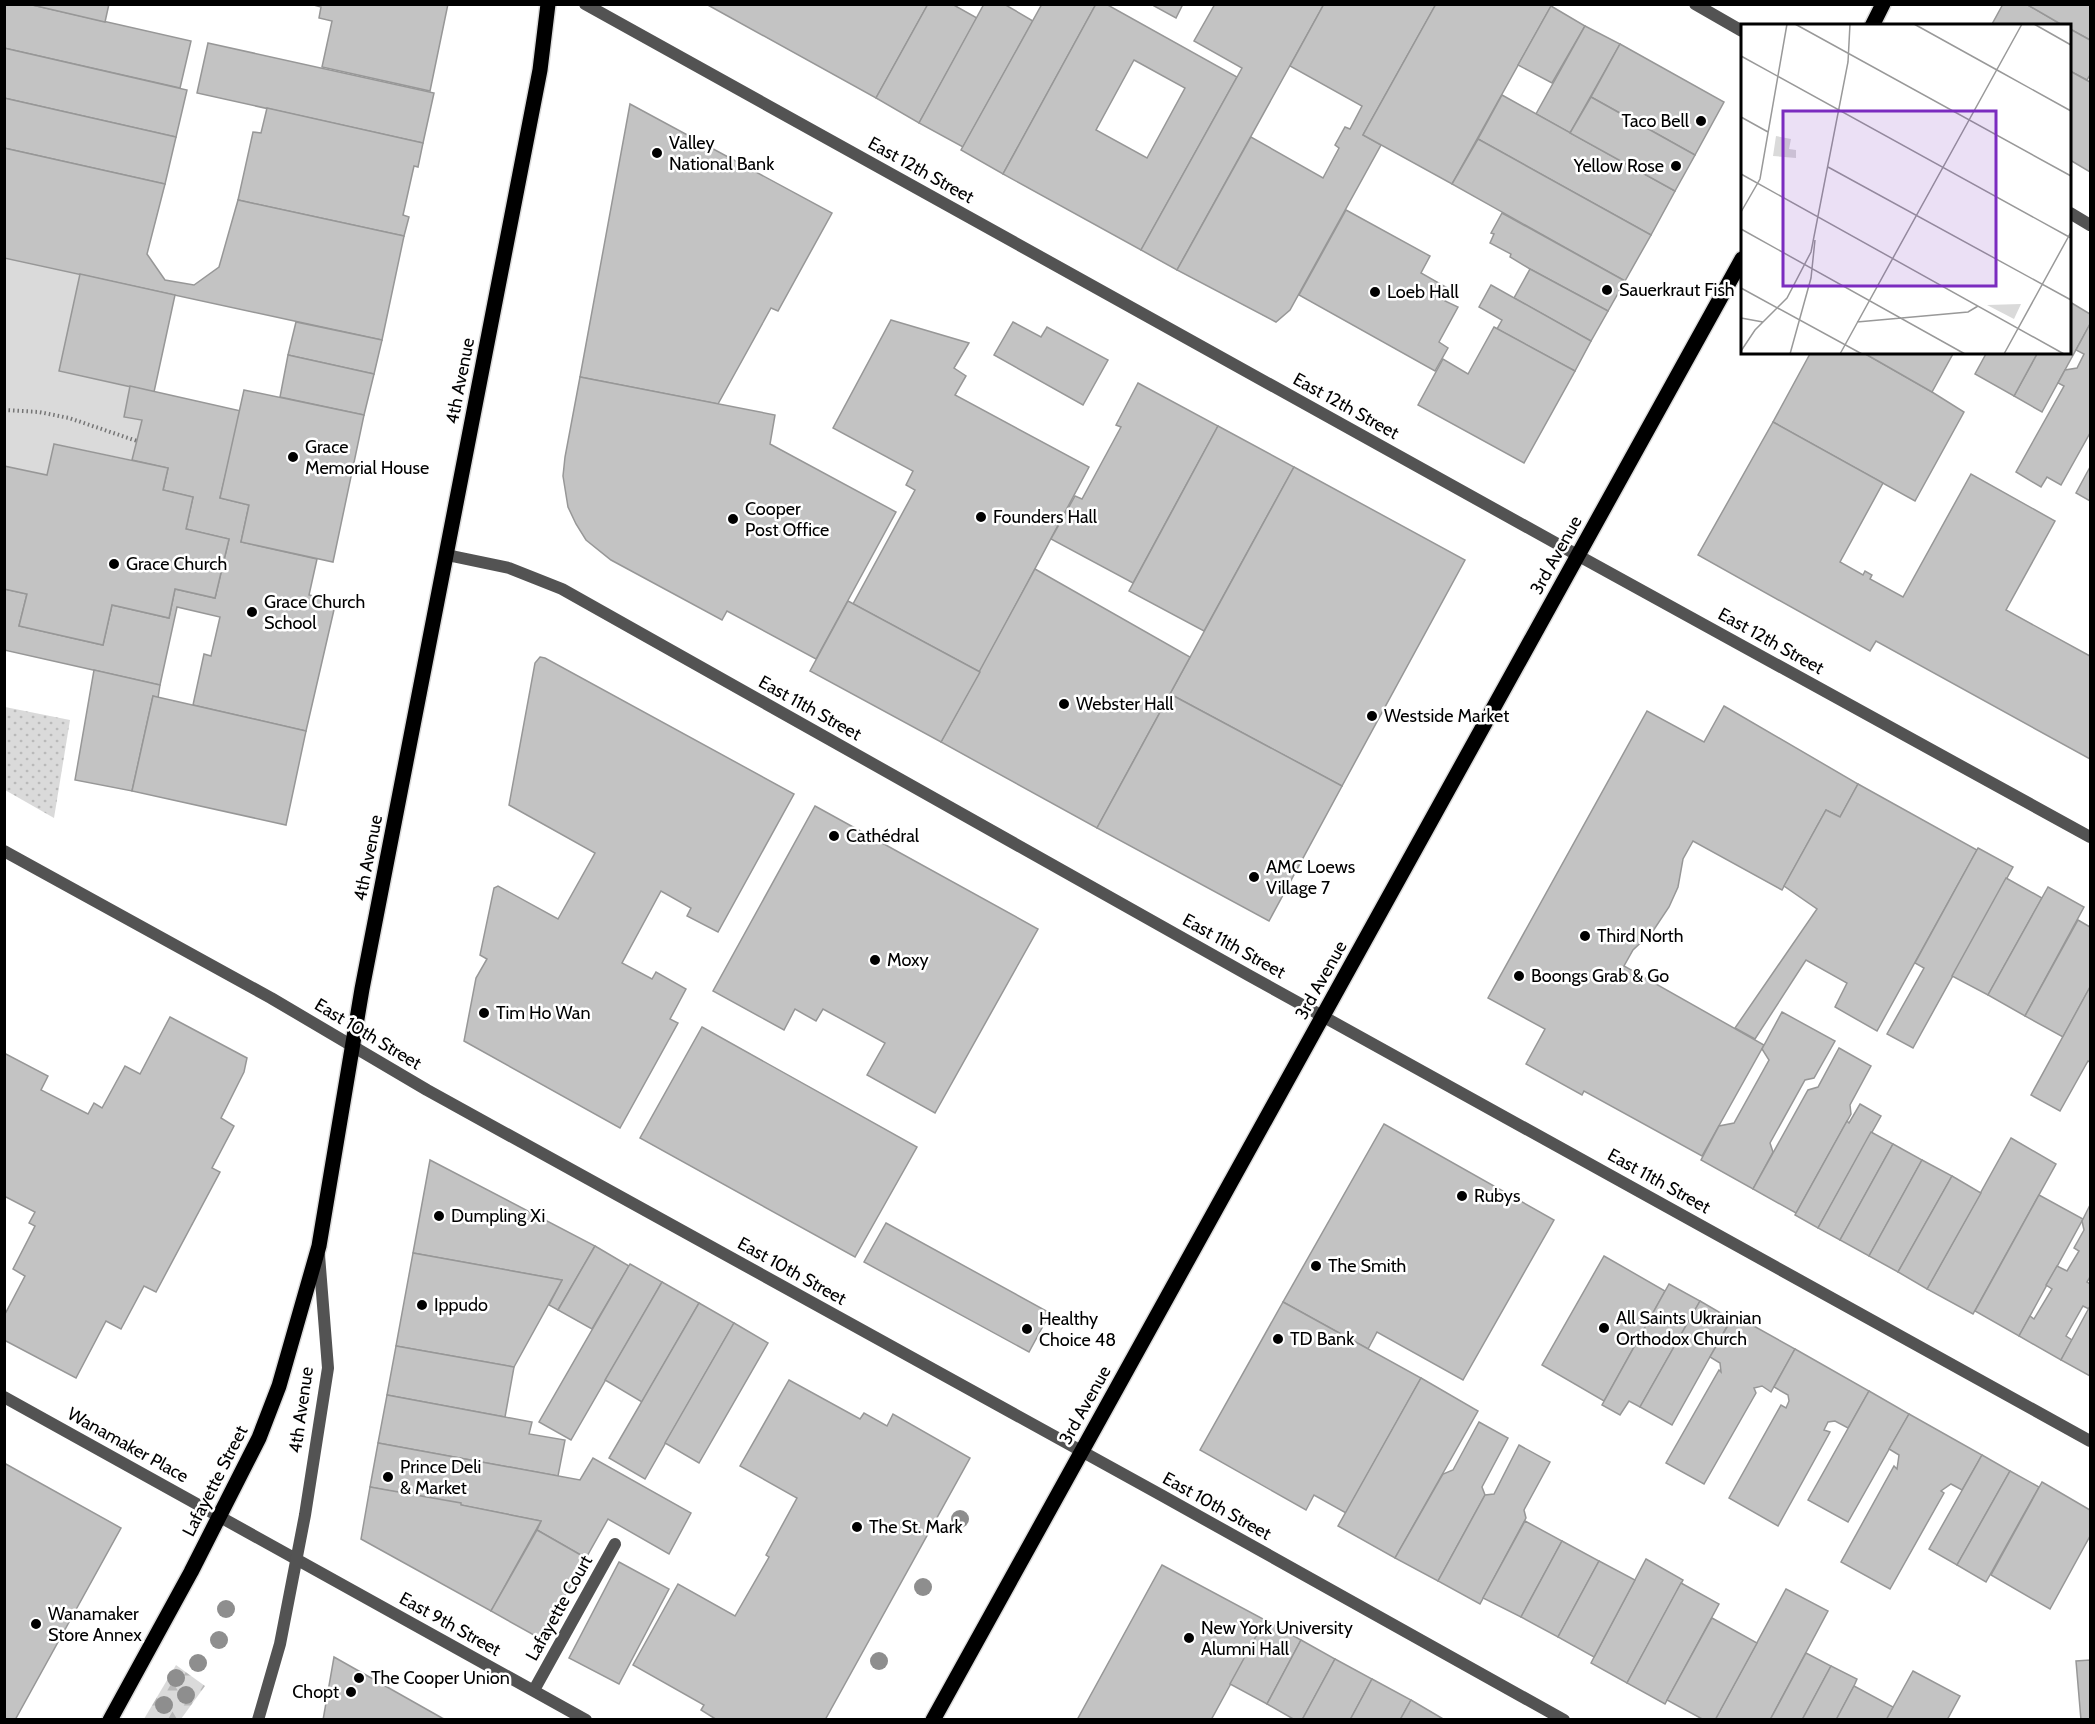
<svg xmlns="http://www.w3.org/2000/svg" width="2095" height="1724" viewBox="0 0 2095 1724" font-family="Cabin,sans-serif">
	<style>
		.green { fill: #dadada }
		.forest { fill: url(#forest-firs) }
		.park { fill: url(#park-dots) }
		.building { fill: #c3c3c3; stroke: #979797; stroke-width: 1.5; fill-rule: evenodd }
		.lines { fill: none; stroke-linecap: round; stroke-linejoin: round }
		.primary-casing { stroke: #dbdbdb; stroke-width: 18 }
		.path { stroke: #757575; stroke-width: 4; stroke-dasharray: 1.5 3; stroke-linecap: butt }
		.lane { stroke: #535353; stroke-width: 12 }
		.street { stroke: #535353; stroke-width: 12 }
		.primary { stroke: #000; stroke-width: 15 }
		.tree { fill: #8e8e8e }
		.poi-dot { fill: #000; stroke: #fff; stroke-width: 2 }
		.labels { text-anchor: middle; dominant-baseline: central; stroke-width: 5; stroke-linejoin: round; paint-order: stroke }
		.poi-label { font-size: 18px; fill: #000; stroke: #fff; text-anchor: start }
		.street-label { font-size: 18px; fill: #000; stroke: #fff }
		.inset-road { fill: none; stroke: #999; stroke-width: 1.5 }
		.view { fill: #7b2cbf; fill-opacity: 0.15; stroke: #7b2cbf; stroke-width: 3 }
		.inset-edge { fill: none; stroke: #000; stroke-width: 3 }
	</style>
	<defs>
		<pattern id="forest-firs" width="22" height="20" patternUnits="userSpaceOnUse" patternTransform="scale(1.5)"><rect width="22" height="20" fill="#dadada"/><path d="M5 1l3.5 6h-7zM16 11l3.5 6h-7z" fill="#b9b9b9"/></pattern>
		<pattern id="park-dots" width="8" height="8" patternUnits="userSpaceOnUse" patternTransform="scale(1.5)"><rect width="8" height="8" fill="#dadada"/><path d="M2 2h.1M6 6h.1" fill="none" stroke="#b9b9b9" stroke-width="1.8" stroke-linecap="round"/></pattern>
	</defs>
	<rect width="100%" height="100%" fill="#fff"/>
	<polygon class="green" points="5,257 80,274 59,370 130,386 124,417 142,420 132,460 55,444 47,475 5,466"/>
	<polygon class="forest" points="176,1665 205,1686 181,1719 144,1719"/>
	<polygon class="park" points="5,707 70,720 54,818 5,790"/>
	<g class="building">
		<polygon points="4,4 28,4 191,41 180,88 4,48"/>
		<polygon points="28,4 109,4 105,22"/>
		<polygon points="310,4 448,4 430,91 322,67 332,21 319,18 321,7"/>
		<polygon points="706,4 928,4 876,98"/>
		<polygon points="928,4 952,4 977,18 919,123 876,98"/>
		<polygon points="984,4 1004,4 1033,21 963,147 919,123"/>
		<polygon points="1042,4 1096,4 1003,174 961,150"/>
		<path d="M 1096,4 L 1106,4 L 1237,77 L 1141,250 L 1003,174 ZM 1134,60 L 1185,88 L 1147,158 L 1096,130 Z"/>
		<polygon points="1155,4 1183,4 1176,18 1154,6"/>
		<polygon points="1215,4 1324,4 1177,270 1141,250 1242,68 1194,41"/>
		<polygon points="1324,4 1436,4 1363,135 1381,145 1290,310 1276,322 1177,270 1251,137 1323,178 1339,148 1335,145 1345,127 1350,129 1362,106 1290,66"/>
		<polygon points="1436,4 1548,4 1551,6 1452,184 1363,135"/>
		<polygon points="2003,4 2026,4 2064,26 1991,26"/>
		<polygon points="2026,4 2090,4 2090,40 2070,29 2070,26 2064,26"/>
		<polygon points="1551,6 1585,26 1552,83 1518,65"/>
		<polygon points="1585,26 1620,44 1570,133 1536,114"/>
		<polygon points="2070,29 2090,40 2090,75 2087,80 2070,71"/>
		<polygon points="208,43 434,93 423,143 197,93"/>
		<polygon points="1620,44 1724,102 1695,155 1591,97"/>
		<polygon points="4,48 187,90 176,137 4,98"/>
		<polygon points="2070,71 2090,82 2090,172 2070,160"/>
		<polygon points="1502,95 1675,191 1651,235 1478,139"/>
		<polygon points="1591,97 1695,155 1675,191 1570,133"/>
		<polygon points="4,98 176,137 165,184 4,148"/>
		<polygon points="630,104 832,213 778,311 771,308 718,404 580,377"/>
		<polygon points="267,108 423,143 418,167 414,166 403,215 409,217 404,236 238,200 253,132 261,133"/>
		<polygon points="1478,139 1651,235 1625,281 1452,184"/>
		<polygon points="4,148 165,184 147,254 165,280 194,285 219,267 238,200 404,236 382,340 4,258"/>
		<polygon points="1346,210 1430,256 1421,273 1451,290 1445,301 1458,307 1439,342 1448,348 1435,371 1299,295"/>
		<polygon points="1502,213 1625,281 1608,311 1530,269 1510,257 1511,254 1490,243 1494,234 1491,233"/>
		<polygon points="1530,269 1608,311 1591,341 1514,298"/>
		<polygon points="80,274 175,295 154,392 59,371"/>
		<polygon points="1491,285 1591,341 1575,371 1497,329 1502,320 1479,307"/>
		<polygon points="2070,302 2090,314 2090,324 2042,412 2014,396 2038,352 2070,352"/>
		<polygon points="891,320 969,343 954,368 966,376 955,395 1089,467 980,672 853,604 915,490 906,485 913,471 833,428"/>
		<polygon points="296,322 382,340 374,374 288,355"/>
		<polygon points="1013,322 1041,337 1047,327 1108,360 1083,405 994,355"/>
		<polygon points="2090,324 2090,433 2061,485 2047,477 2041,487 2016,472 2064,386 2058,383 2065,370 2077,368 2084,354 2076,350"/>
		<polygon points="1494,327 1575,371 1524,463 1418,405 1443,359 1468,374"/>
		<polygon points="1811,352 1862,352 1932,392 1964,412 1915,501 1773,422"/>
		<polygon points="1862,352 1954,352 1932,392"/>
		<polygon points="1987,352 2038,352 2014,396 1975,374"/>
		<polygon points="288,355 374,374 364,415 280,397"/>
		<polygon points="580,377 775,415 770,444 896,512 816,659 727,611 722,620 611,560 586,540 576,524 568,507 563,476 565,457"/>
		<polygon points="1138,383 1218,426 1133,583 1051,539 1075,496 1082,499 1121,427 1116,425"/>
		<polygon points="130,386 241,411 220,498 249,505 241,542 317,559 309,595 336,601 306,731 193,705 204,654 211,656 220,617 177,607 160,685 4,650 4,589 27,594 19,626 103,645 112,605 169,618 175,589 215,598 229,539 186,529 193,497 163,490 168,468 132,460 142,420 124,417"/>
		<polygon points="244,390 364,415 333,562 241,542 249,505 220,498"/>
		<polygon points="1773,422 1883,483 1840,562 1863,575 1865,571 1872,575 1870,579 1903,597 1971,474 2055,521 2006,610 2090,656 2090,759 1876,641 1870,651 1698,555"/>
		<polygon points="1218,426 1294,467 1204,631 1129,591"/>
		<polygon points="54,444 168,468 163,490 193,497 186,529 229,539 215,598 175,589 169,618 112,605 103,645 19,626 27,594 4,589 4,466 47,475"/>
		<polygon points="1294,467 1465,560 1342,786 1170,694"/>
		<polygon points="2090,467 2090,501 2076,493"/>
		<polygon points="1035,569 1190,657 1097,828 941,742"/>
		<polygon points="848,601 980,672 941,742 810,671"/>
		<polygon points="540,657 545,658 794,794 718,932 687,916 691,908 661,891 622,963 652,979 656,972 686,989 670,1019 678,1023 620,1128 464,1041 476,978 487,959 480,955 494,888 498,886 558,919 595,853 509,805 535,663"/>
		<polygon points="94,670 160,685 158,698 153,696 132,791 75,780"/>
		<polygon points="1170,694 1342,786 1269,921 1097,828"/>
		<polygon points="153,696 306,731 286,825 132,791"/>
		<polygon points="1724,706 1858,784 1840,817 1826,810 1782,890 1693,841 1683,859 1678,887 1669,907 1653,931 1633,950 1624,966 1764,1045 1702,1156 1584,1091 1582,1095 1526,1064 1545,1029 1488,998 1647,711 1704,742"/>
		<polygon points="1858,784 1977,850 1877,1031 1835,1007 1847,983 1806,960 1755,1039 1735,1028 1817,909 1784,886 1826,810 1840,817"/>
		<polygon points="815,806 1038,929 935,1113 867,1075 885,1043 823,1009 816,1021 795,1009 784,1030 713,991"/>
		<polygon points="1978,848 2013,867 1913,1048 1887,1034 1924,968 1915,963"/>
		<polygon points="2006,878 2042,898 1988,995 1952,976"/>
		<polygon points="2048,887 2084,907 2025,1016 1988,995"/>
		<polygon points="2078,920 2090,927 2090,987 2063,1037 2025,1016"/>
		<polygon points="2090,987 2090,1062 2088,1061 2060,1111 2031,1095"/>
		<polygon points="1782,1012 1835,1041 1814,1078 1805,1080 1770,1143 1773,1152 1753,1189 1701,1160 1719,1126 1734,1123 1769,1060 1762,1049"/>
		<polygon points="170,1017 247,1058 244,1072 221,1118 234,1126 212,1168 220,1172 156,1292 144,1286 121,1329 106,1321 76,1378 4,1340 4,1316 25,1276 13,1269 35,1226 29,1223 35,1212 4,1196 4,1053 48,1076 41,1090 88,1114 94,1103 102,1108 125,1066 140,1074"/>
		<polygon points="702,1027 917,1147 855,1257 640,1138"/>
		<polygon points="1839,1048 1871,1066 1850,1105 1851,1114 1796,1213 1753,1189 1808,1090 1818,1087"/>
		<polygon points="1860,1104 1881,1116 1818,1228 1795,1215 1847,1121 1849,1123"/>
		<polygon points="1384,1124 1554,1220 1463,1380 1377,1332 1368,1349 1283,1302"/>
		<polygon points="1871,1132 1893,1144 1840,1240 1818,1228"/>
		<polygon points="2011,1138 2056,1164 1973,1314 1927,1289"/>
		<polygon points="1893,1144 1922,1160 1869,1256 1840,1240"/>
		<polygon points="430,1160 595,1246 558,1310 549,1305 562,1280 413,1253"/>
		<polygon points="1922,1160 1952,1176 1898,1272 1869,1256"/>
		<polygon points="1952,1176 1981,1193 1927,1289 1898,1272"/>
		<polygon points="2039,1195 2083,1219 2019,1336 1975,1311"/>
		<polygon points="2090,1205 2090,1277 2087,1282 2090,1284 2090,1306 2089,1309 2083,1306 2066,1336 2072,1340 2061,1360 2019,1336 2030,1316 2034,1319 2052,1289 2046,1285 2057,1266 2067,1271 2079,1251 2074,1248 2084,1230 2082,1221"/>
		<polygon points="886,1223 1050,1313 1029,1352 864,1262"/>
		<polygon points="595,1246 629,1266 592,1329 558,1310"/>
		<polygon points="413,1253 562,1280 514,1367 396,1346"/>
		<polygon points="1604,1256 1665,1291 1604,1401 1542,1365"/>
		<polygon points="630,1264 662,1282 571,1440 539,1422"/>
		<polygon points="662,1282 699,1303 642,1402 605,1380"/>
		<polygon points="1669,1284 1700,1301 1640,1407 1629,1401 1620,1415 1602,1405"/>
		<polygon points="1700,1301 1731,1319 1672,1425 1640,1407"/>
		<polygon points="1283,1302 1421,1378 1346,1513 1314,1495 1306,1510 1200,1450"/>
		<polygon points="699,1303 734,1323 645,1479 609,1458"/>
		<polygon points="2090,1306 2090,1376 2061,1360"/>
		<polygon points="1734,1315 1795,1349 1771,1392 1762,1386 1754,1388 1756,1393 1704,1484 1666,1463 1719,1370 1721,1372 1720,1363 1710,1357"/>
		<polygon points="734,1323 768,1343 699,1463 665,1443"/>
		<polygon points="396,1346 514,1367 505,1417 387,1395"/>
		<polygon points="1795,1349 1869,1391 1848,1428 1835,1421 1828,1422 1824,1430 1830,1432 1778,1526 1729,1498 1781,1405 1786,1408 1789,1401 1788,1395 1774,1387"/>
		<polygon points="1421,1378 1478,1411 1395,1558 1338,1526"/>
		<polygon points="789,1380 860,1419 864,1413 887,1426 893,1414 970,1458 825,1720 717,1720 701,1710 704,1705 633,1665 678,1584 735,1616 769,1557 766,1555 797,1498 740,1466"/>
		<polygon points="1869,1391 1909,1414 1848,1522 1808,1500"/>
		<polygon points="387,1395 532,1422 529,1434 565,1440 558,1476 378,1443"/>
		<polygon points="1909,1414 1982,1455 1962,1490 1951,1484 1941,1491 1944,1493 1890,1589 1841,1562 1894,1466 1897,1469 1899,1455 1889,1449"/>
		<polygon points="1479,1422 1508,1438 1482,1487 1485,1495 1438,1581 1395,1558 1443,1474 1453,1470"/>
		<polygon points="378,1443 580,1480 593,1458 691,1513 669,1554 608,1519 586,1558 537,1530 541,1521 370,1487"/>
		<polygon points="1519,1445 1550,1462 1524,1510 1526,1518 1480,1604 1438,1581 1485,1495 1494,1494"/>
		<polygon points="1982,1455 2010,1471 1957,1565 1929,1549"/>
		<polygon points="4,1463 121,1528 15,1720 4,1720"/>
		<polygon points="2010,1471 2039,1487 1986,1582 1957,1565"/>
		<polygon points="2042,1482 2090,1510 2090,1536 2050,1609 1991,1575"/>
		<polygon points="370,1487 461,1503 461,1505 541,1521 491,1611 361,1539"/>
		<polygon points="1525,1521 1562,1541 1521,1617 1483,1598"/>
		<polygon points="537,1530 586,1558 541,1639 491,1611"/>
		<polygon points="1562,1541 1599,1561 1558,1637 1521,1617"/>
		<polygon points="1646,1559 1683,1580 1627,1683 1591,1663"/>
		<polygon points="1599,1561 1635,1580 1594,1657 1558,1637"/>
		<polygon points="619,1562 669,1589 619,1684 569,1658"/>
		<polygon points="1162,1565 1265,1620 1246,1656 1211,1720 1077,1720"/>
		<polygon points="1681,1583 1719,1604 1665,1704 1627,1683"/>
		<polygon points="1786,1589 1828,1611 1770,1720 1715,1720"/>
		<polygon points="1712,1618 1757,1643 1715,1720 1704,1720 1667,1700"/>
		<polygon points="1265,1620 1301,1640 1267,1704 1230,1684"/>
		<polygon points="1301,1640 1335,1659 1302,1720 1295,1720 1267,1704"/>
		<polygon points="1806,1653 1831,1666 1802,1720 1770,1720"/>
		<polygon points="334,1657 442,1718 446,1720 323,1720"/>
		<polygon points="1335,1659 1372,1679 1350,1720 1302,1720"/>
		<polygon points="2090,1660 2090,1720 2081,1720 2076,1661"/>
		<polygon points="1831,1666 1857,1679 1854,1686 1836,1720 1802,1720"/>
		<polygon points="1913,1671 1960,1696 1947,1720 1886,1720"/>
		<polygon points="1372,1679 1411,1700 1400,1720 1350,1720"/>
		<polygon points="1854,1686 1893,1707 1886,1720 1836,1720"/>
		<polygon points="1411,1700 1445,1720 1400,1720"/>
	</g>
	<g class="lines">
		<g class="primary-casing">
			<g id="primary">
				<polyline points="1872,26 1883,4"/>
				<polyline points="110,1720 191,1572 259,1438 279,1386 319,1246 362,989 540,70 548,4"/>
				<polyline points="933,1720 1742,259"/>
			</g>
		</g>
		<polyline class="path" points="4,410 39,412 69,418 137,441"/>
		<polyline class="lane" points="534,1690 615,1544"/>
		<g class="street">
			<polyline points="585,4 1579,556 2090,837"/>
			<polyline points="1695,4 1742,31"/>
			<polyline points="2070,213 2090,225"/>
			<polyline points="447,555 509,568 562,589 1250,976 2090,1441"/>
			<polyline points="4,851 271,998 427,1090 1161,1495 1564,1720"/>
			<polyline points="4,1397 586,1720"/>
			<polyline points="258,1720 280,1644 305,1515 328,1368 319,1255"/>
		</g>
		<use href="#primary" class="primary"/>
	</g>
	<g class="tree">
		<circle cx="960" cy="1519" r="9"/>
		<circle cx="923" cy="1587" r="9"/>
		<circle cx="226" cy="1609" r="9"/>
		<circle cx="219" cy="1640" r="9"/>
		<circle cx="879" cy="1661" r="9"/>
		<circle cx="198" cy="1663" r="9"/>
		<circle cx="176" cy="1678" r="9"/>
		<circle cx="186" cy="1695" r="9"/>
		<circle cx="164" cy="1705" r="9"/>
	</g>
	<g class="poi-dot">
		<circle cx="1701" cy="121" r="6"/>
		<circle cx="657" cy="153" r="6"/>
		<circle cx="1676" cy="166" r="6"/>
		<circle cx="1607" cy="290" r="6"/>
		<circle cx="1375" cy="292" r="6"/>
		<circle cx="293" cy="457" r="6"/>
		<circle cx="981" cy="517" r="6"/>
		<circle cx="733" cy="519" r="6"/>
		<circle cx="114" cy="564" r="6"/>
		<circle cx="252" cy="612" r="6"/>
		<circle cx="1064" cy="704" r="6"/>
		<circle cx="1372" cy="716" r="6"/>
		<circle cx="834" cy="836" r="6"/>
		<circle cx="1254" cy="877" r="6"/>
		<circle cx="1585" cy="936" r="6"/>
		<circle cx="875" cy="960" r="6"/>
		<circle cx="1519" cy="976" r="6"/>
		<circle cx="484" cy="1013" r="6"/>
		<circle cx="1462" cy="1196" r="6"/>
		<circle cx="439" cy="1216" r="6"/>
		<circle cx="1316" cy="1266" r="6"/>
		<circle cx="422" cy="1305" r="6"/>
		<circle cx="1604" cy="1328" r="6"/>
		<circle cx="1027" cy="1329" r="6"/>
		<circle cx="1278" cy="1339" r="6"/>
		<circle cx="388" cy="1477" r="6"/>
		<circle cx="857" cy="1527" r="6"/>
		<circle cx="36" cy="1624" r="6"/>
		<circle cx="1189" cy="1638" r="6"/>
		<circle cx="359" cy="1678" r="6"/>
		<circle cx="351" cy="1692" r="6"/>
	</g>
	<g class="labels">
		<g class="poi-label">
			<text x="1689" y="121" text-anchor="end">Taco Bell</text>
			<text x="669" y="143">Valley<tspan x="669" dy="21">National Bank</tspan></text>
			<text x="1664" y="166" text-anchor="end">Yellow Rose</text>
			<text x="1619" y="290">Sauerkraut Fish</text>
			<text x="1387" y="292">Loeb Hall</text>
			<text x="305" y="447">Grace<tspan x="305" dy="21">Memorial House</tspan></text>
			<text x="745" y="509">Cooper<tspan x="745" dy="21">Post Office</tspan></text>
			<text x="993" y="517">Founders Hall</text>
			<text x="126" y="564">Grace Church</text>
			<text x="264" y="602">Grace Church<tspan x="264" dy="21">School</tspan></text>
			<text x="1076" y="704">Webster Hall</text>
			<text x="1384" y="716">Westside Market</text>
			<text x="846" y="836">Cathédral</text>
			<text x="1266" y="867">AMC Loews<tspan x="1266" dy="21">Village 7</tspan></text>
			<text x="1597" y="936">Third North</text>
			<text x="887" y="960">Moxy</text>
			<text x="1531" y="976">Boongs Grab &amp; Go</text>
			<text x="496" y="1013">Tim Ho Wan</text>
			<text x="1474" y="1196">Rubys</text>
			<text x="451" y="1216">Dumpling Xi</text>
			<text x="1328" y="1266">The Smith</text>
			<text x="434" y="1305">Ippudo</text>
			<text x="1616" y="1318">All Saints Ukrainian<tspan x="1616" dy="21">Orthodox Church</tspan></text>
			<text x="1039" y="1319">Healthy<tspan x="1039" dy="21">Choice 48</tspan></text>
			<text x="1290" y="1339">TD Bank</text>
			<text x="400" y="1467">Prince Deli<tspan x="400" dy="21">&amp; Market</tspan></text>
			<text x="869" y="1527">The St. Mark</text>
			<text x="48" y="1614">Wanamaker<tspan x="48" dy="21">Store Annex</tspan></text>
			<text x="1201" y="1628">New York University<tspan x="1201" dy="21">Alumni Hall</tspan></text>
			<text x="371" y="1678">The Cooper Union</text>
			<text x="339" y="1692" text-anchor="end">Chopt</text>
		</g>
		<g class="street-label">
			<text transform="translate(921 170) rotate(29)">East 12th Street</text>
			<text transform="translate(460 381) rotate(-79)">4th Avenue</text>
			<text transform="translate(1346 406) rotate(29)">East 12th Street</text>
			<text transform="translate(1556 555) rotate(-61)">3rd Avenue</text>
			<text transform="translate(1771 641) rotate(29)">East 12th Street</text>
			<text transform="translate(810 708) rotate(29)">East 11th Street</text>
			<text transform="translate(368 858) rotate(-79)">4th Avenue</text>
			<text transform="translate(1234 946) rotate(29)">East 11th Street</text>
			<text transform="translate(1321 980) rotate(-61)">3rd Avenue</text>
			<text transform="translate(368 1034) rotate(31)">East 10th Street</text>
			<text transform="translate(1659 1181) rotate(29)">East 11th Street</text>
			<text transform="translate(792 1271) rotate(29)">East 10th Street</text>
			<text transform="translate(1085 1405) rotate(-61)">3rd Avenue</text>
			<text transform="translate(301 1410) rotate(-82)">4th Avenue</text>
			<text transform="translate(128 1445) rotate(29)">Wanamaker Place</text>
			<text transform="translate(215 1481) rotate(-63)">Lafayette Street</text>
			<text transform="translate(1217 1506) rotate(29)">East 10th Street</text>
			<text transform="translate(559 1608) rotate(-61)">Lafayette Court</text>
			<text transform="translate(450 1624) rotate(29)">East 9th Street</text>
		</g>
	</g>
	<g transform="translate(1741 24)">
		<rect width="330" height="330" fill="#fff"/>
		<path d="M 35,112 L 50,115 L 48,125 L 55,126 L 55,134 L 32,132 Z" fill="#dadada"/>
		<path d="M 280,280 L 273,295 L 246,281 Z" fill="#dadada"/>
		<path class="inset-road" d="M 54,0 L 330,152M 173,0 L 256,46M 293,0 L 330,21M 0,32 L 330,214M 256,46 L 330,87M 0,93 L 27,108M 87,143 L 330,276M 0,150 L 323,330M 0,188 L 19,155 L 46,0M 0,205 L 224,330M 0,264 L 121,330M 0,294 L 22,298M 116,298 L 227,288 L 237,282M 0,327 L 14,306 L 46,274 L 70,228 L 107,38 L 109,0M 49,330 L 70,254 L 74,216M 99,330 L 281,0M 263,330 L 330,208"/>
		<path class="view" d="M 42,87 L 255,87 L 255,262 L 42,262 Z"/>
		<rect width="330" height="330" class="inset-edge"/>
	</g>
	<rect width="2095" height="1724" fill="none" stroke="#000000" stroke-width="12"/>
</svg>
